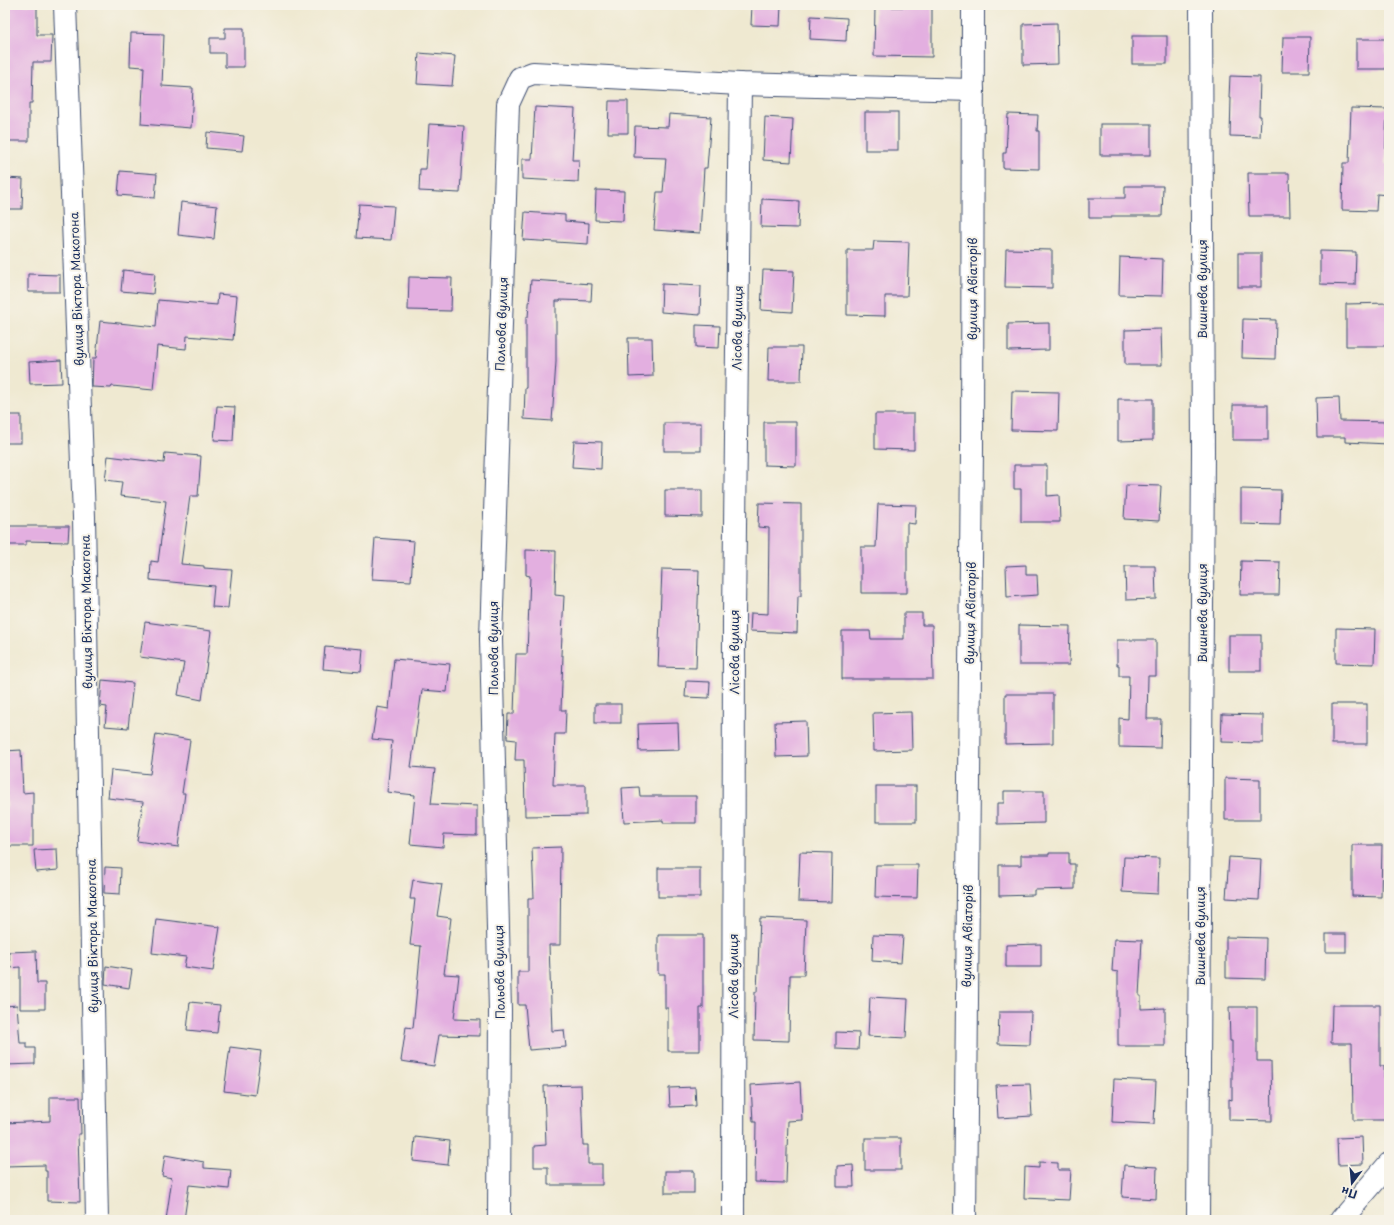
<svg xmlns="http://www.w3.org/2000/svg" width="1394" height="1225" viewBox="0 0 1394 1225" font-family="'Playpen Sans',sans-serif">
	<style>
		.building { fill: #e3afe0 }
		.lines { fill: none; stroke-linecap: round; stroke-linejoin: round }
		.minor-casing { stroke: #3b4b6f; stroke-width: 24 }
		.major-casing { stroke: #3b4b6f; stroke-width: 24 }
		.minor { stroke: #fff; stroke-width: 22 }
		.major { stroke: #fff; stroke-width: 22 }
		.labels { text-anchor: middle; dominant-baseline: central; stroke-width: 4; stroke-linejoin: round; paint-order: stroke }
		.street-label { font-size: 12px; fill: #1b2f5e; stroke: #f7f3e8 }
	</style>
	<rect width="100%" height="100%" fill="#f7f3e8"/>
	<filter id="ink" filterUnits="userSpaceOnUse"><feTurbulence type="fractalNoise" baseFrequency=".025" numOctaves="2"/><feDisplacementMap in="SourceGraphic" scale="8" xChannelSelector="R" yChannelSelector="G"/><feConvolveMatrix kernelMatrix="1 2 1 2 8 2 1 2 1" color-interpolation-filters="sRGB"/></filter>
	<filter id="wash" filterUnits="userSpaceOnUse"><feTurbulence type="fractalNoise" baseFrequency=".012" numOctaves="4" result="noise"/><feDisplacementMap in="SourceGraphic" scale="16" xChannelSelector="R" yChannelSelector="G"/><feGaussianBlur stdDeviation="0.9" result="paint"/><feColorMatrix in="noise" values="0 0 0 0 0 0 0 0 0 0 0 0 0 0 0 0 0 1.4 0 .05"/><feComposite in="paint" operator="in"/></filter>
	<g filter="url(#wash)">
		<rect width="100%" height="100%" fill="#efe9d1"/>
		<g id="blocks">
			<g class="building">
				<polygon points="5,5 37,5 37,35 52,35 51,62 33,62 32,103 29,103 29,141 5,141"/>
				<polygon points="752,5 781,5 780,26 751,25"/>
				<polygon points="875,7 932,7 932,57 874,56"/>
				<polygon points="811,16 847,18 846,41 810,39"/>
				<polygon points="1057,23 1058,64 1023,65 1023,24"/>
				<polygon points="225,28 244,28 244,67 225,67 225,53 210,53 210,38 225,38"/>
				<polygon points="131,33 164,34 162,86 193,88 191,128 141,124 144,67 130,66"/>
				<rect x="1132" y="36" width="35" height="28"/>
				<polygon points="1283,37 1310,37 1309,72 1282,72"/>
				<rect x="1356" y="39" width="30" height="30"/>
				<polygon points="419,53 455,56 452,86 417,84"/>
				<polygon points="1230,76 1260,77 1259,116 1261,116 1260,137 1230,136 1231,98 1229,98"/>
				<polygon points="609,101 628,101 628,133 608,133"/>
				<polygon points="535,107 575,109 572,160 579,160 578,182 522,179 522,159 532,159"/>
				<polygon points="1351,108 1387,109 1385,164 1389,164 1388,195 1377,194 1376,211 1342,210 1343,163 1349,163"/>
				<rect x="865" y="112" width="33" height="38"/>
				<polygon points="669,114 711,117 707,168 704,168 700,233 654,230 657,192 663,192 666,158 634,157 635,126 668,127"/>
				<polygon points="1008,114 1038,115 1037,131 1039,131 1039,169 1003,168 1003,153 1006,153"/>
				<polygon points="765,117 793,119 791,162 763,160"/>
				<polygon points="429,124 464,126 460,193 419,191 420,169 426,169"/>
				<rect x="1100" y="124" width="51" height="31"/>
				<polygon points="207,132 244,136 242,151 206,148"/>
				<polygon points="120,171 157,174 155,198 118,195"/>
				<polygon points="1248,173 1289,173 1290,216 1249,216"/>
				<polygon points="5,178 23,179 22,209 5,209"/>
				<polygon points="1125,186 1163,186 1162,216 1112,216 1112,218 1089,218 1089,198 1125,198"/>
				<polygon points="596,190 624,191 623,221 595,220"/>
				<polygon points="762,199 799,201 798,228 761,227"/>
				<polygon points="181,202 217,206 214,239 178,235"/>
				<polygon points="359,204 394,206 391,240 356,238"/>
				<polygon points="525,212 565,215 565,221 589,223 588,244 523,240"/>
				<polygon points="874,241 909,242 907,296 885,296 885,316 847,315 847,250 873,250"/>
				<polygon points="1006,249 1052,250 1052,288 1005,287"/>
				<polygon points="1320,251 1356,252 1355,285 1320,284"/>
				<rect x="1238" y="253" width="23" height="34"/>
				<polygon points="1120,257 1163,259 1162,296 1119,295"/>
				<polygon points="123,270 155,273 153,294 121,291"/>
				<polygon points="763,270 794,271 792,312 761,310"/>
				<polygon points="28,274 60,275 60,292 28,292"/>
				<polygon points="409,277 452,278 451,311 408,310"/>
				<polygon points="531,280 592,284 591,301 560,300 560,301 556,301 556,362 552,421 524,419 525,388 526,388 526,317 528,317"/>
				<polygon points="662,284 701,286 700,315 661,312"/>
				<polygon points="218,294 237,296 233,340 187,336 186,349 157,346 153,390 112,386 111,388 92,387 93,358 96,358 100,321 156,327 158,300 217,305"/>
				<polygon points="1389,303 1389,346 1346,346 1346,304"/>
				<polygon points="1243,319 1276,320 1275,359 1242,358"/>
				<polygon points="1049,323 1049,350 1008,351 1008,324"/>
				<polygon points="696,325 720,326 719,348 696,347"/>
				<polygon points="1161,329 1162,365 1125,365 1125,330"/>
				<polygon points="628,338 652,338 653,376 629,377"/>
				<polygon points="769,347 802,347 801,381 768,381"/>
				<polygon points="61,360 62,383 30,384 29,362"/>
				<polygon points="1012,391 1059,392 1058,431 1011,430"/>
				<polygon points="1339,397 1340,421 1389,422 1389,444 1345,442 1345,437 1317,437 1316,398"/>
				<polygon points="1118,399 1153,399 1153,440 1118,441"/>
				<rect x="1233" y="405" width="35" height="35"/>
				<polygon points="217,406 235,407 233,441 214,440"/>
				<polygon points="875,414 914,414 914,450 875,449"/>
				<rect x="5" y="415" width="16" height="28"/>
				<polygon points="764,422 796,422 796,466 764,465"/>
				<rect x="664" y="423" width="37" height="28"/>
				<polygon points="574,441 602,442 601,469 572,467"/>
				<polygon points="165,453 201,456 198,496 190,496 181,564 204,566 204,568 232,570 228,608 212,607 214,586 150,580 151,561 158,562 166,501 120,496 122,482 105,480 108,456 164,463"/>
				<polygon points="1014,465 1047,465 1047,496 1059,495 1060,522 1021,522 1021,489 1014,489"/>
				<polygon points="1126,485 1161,486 1159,521 1124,519"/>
				<polygon points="1241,489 1281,490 1280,525 1241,524"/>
				<polygon points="665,490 702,490 702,517 665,516"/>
				<polygon points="759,503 801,504 801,596 798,596 797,633 750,631 751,613 768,614 769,528 758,527"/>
				<polygon points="878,504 916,505 915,524 907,523 907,593 861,593 861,547 876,547"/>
				<polygon points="5,526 69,526 68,542 26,541 26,545 5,545"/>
				<polygon points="375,538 414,541 411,581 372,579"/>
				<polygon points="526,550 556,551 555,595 564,596 561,655 563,655 561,710 566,710 565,734 555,734 553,785 586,785 586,815 525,816 524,760 515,760 516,740 507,739 508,714 514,714 516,654 527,654 530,576 526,575"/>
				<polygon points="1241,561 1280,562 1279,595 1240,595"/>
				<polygon points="1026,565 1026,575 1037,575 1038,595 1007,597 1006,566"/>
				<polygon points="1125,566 1155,566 1156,599 1126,600"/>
				<polygon points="662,569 699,570 696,668 658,667"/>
				<polygon points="904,613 922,613 922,625 932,625 933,679 842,679 842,631 870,631 871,639 904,639"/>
				<polygon points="145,622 211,631 202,700 178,695 184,663 140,657"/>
				<polygon points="1019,625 1070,626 1069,665 1019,665"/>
				<polygon points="1336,628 1375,629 1374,664 1336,663"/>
				<rect x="1229" y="635" width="32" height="36"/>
				<polygon points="1117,640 1156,640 1156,676 1148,676 1147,719 1161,719 1160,748 1119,747 1119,718 1128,719 1129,676 1119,676 1119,665 1117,665"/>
				<polygon points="325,646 363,649 361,672 323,669"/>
				<polygon points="394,659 450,664 447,692 422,690 411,767 435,769 431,804 477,806 477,835 444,834 443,847 410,844 415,795 387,792 392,741 372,739 377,707 389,709"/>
				<polygon points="102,680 133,683 128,728 105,726 107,707 100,706"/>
				<polygon points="686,681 710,682 709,698 685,697"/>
				<polygon points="1005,694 1053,694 1053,743 1005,744"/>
				<rect x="595" y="704" width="26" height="19"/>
				<rect x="1332" y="704" width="35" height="40"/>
				<polygon points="911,712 912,750 874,751 873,713"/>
				<polygon points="1222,714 1263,715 1263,743 1221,742"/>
				<polygon points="806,721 807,756 776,757 775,722"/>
				<polygon points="678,723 679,750 639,751 638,724"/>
				<polygon points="156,734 190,740 182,793 185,793 178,847 137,841 143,802 108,798 111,770 150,774"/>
				<polygon points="21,750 23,793 33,792 33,846 5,846 5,807 7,807 5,751"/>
				<polygon points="1225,778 1260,779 1260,820 1225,820"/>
				<rect x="876" y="786" width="40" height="36"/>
				<polygon points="639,787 640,796 696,796 696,823 663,823 663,820 624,822 622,788"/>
				<polygon points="1004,791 1044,791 1044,823 997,824 997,803 1004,803"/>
				<polygon points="1352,845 1382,845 1381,897 1352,896"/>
				<polygon points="561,847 560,945 549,945 552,1031 564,1030 566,1047 529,1050 525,1005 518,1005 518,972 528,972 528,898 534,898 532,848"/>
				<polygon points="57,849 58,870 36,872 34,850"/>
				<polygon points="800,852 832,853 831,902 798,901"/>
				<polygon points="1049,853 1069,853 1069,864 1075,864 1075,889 1034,890 1034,895 999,896 999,865 1021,865 1021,855 1049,855"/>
				<polygon points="1124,857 1159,858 1158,894 1122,892"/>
				<polygon points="1229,857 1261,859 1259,900 1226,898"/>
				<polygon points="876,865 918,865 917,898 875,897"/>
				<polygon points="105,867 121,868 120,894 104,893"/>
				<rect x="658" y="868" width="42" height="29"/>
				<polygon points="413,880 442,884 437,916 451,918 444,974 459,975 454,1019 480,1020 480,1036 439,1035 434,1066 401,1061 406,1027 413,1028 421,946 410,945 415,899 410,899"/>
				<polygon points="760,918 806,920 804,975 790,975 789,1041 754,1040 755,992 757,992"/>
				<polygon points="156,919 220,927 213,971 184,967 186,957 152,953"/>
				<rect x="1326" y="934" width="20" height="18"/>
				<polygon points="658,935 703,935 703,1008 700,1008 700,1051 668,1051 668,1008 665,1008 665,974 658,974"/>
				<polygon points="873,935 903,936 901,963 872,961"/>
				<polygon points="1226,937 1266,938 1265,979 1226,978"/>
				<polygon points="1114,939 1142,940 1139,996 1141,996 1141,1009 1165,1008 1165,1046 1118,1046 1118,972 1112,971"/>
				<polygon points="1041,944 1041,967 1006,967 1006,945"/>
				<polygon points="36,951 37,983 45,983 45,1009 20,1009 20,967 10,968 9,952"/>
				<polygon points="106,966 132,970 129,988 105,984"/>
				<polygon points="870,997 908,999 906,1038 868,1036"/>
				<polygon points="190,1002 220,1005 217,1033 187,1030"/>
				<polygon points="17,1005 20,1043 27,1043 27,1048 35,1048 35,1064 5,1065 5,1006"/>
				<polygon points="1332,1005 1380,1005 1380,1066 1384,1066 1385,1120 1353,1120 1352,1043 1331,1043"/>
				<polygon points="1229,1007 1257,1007 1257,1061 1271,1061 1272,1121 1229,1120 1229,1099 1232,1100 1232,1041 1230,1041"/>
				<polygon points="999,1012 1031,1012 1030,1045 998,1044"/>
				<polygon points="836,1032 859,1033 858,1050 836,1049"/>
				<polygon points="230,1047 261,1051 255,1095 224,1091"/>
				<polygon points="1114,1079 1156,1081 1154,1124 1112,1122"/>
				<polygon points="800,1082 802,1120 788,1121 786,1183 755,1182 756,1122 753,1122 751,1085"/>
				<polygon points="1030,1084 1032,1116 998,1118 996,1085"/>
				<polygon points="581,1085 583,1145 588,1145 588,1164 602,1164 602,1185 548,1185 548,1167 534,1167 534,1146 546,1145 544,1086"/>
				<polygon points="695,1087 696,1106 670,1107 669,1088"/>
				<polygon points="50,1097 80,1097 81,1134 78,1134 80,1202 47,1201 47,1171 45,1171 45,1165 5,1166 5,1123 50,1121"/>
				<polygon points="415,1137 450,1141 448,1165 413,1161"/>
				<polygon points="1362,1137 1363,1164 1338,1165 1337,1138"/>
				<rect x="865" y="1138" width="36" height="32"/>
				<polygon points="165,1155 204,1162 204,1168 231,1170 229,1189 189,1185 184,1220 166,1220 172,1178 162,1176"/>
				<polygon points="1039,1162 1058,1163 1058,1170 1071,1170 1069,1200 1024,1198 1025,1167 1039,1168"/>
				<polygon points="853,1165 854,1187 837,1187 837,1166"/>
				<polygon points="1124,1165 1157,1167 1156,1199 1122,1197"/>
				<rect x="665" y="1171" width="29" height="22"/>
			</g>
		</g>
	</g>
	<g filter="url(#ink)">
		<use href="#blocks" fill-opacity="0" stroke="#3b4b6f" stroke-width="1"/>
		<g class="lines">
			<g class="minor-casing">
				<g id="minor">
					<polyline points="65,5 84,517 97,1220"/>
					<polyline points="499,1220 500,1011 491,639 508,104 520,78 533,73 740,84 973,90"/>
					<polyline points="733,1220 734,615 740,84"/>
					<polyline points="1198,1220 1203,452 1201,5"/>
					<polyline points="1341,1220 1389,1164"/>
				</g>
			</g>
			<g class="major-casing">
				<polyline id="major" points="965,1220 972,450 973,5"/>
			</g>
			<use href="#minor" class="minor"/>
			<use href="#major" class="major"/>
		</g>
	</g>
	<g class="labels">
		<g class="street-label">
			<text transform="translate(76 289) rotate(-92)">вулиця Віктора Макогона</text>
			<text transform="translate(972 289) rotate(-90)">вулиця Авіаторів</text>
			<text transform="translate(1202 289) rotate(-90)">Вишнева вулиця</text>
			<text transform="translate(501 324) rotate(-88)">Польова вулиця</text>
			<text transform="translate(737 328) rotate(-89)">Лісова вулиця</text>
			<text transform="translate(86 612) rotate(-91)">вулиця Віктора Макогона</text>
			<text transform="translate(970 613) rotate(-89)">вулиця Авіаторів</text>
			<text transform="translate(1202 613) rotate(-90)">Вишнева вулиця</text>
			<text transform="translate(493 648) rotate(-90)">Польова вулиця</text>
			<text transform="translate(734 652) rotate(-90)">Лісова вулиця</text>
			<text transform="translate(92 936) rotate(-91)">вулиця Віктора Макогона</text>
			<text transform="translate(967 936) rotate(-89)">вулиця Авіаторів</text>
			<text transform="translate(1200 936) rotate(-90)">Вишнева вулиця</text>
			<text transform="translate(499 972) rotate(-91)">Польова вулиця</text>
			<text transform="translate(733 976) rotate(-90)">Лісова вулиця</text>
		</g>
	</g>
	<rect width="1394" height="1225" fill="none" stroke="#f7f3e8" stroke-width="20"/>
	<g transform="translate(1352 1183) rotate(196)" stroke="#f7f3e8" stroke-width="3" paint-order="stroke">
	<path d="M0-3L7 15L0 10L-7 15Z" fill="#1b2f5e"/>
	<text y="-6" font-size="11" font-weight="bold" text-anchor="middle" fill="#1b2f5e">Пн</text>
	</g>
</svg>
